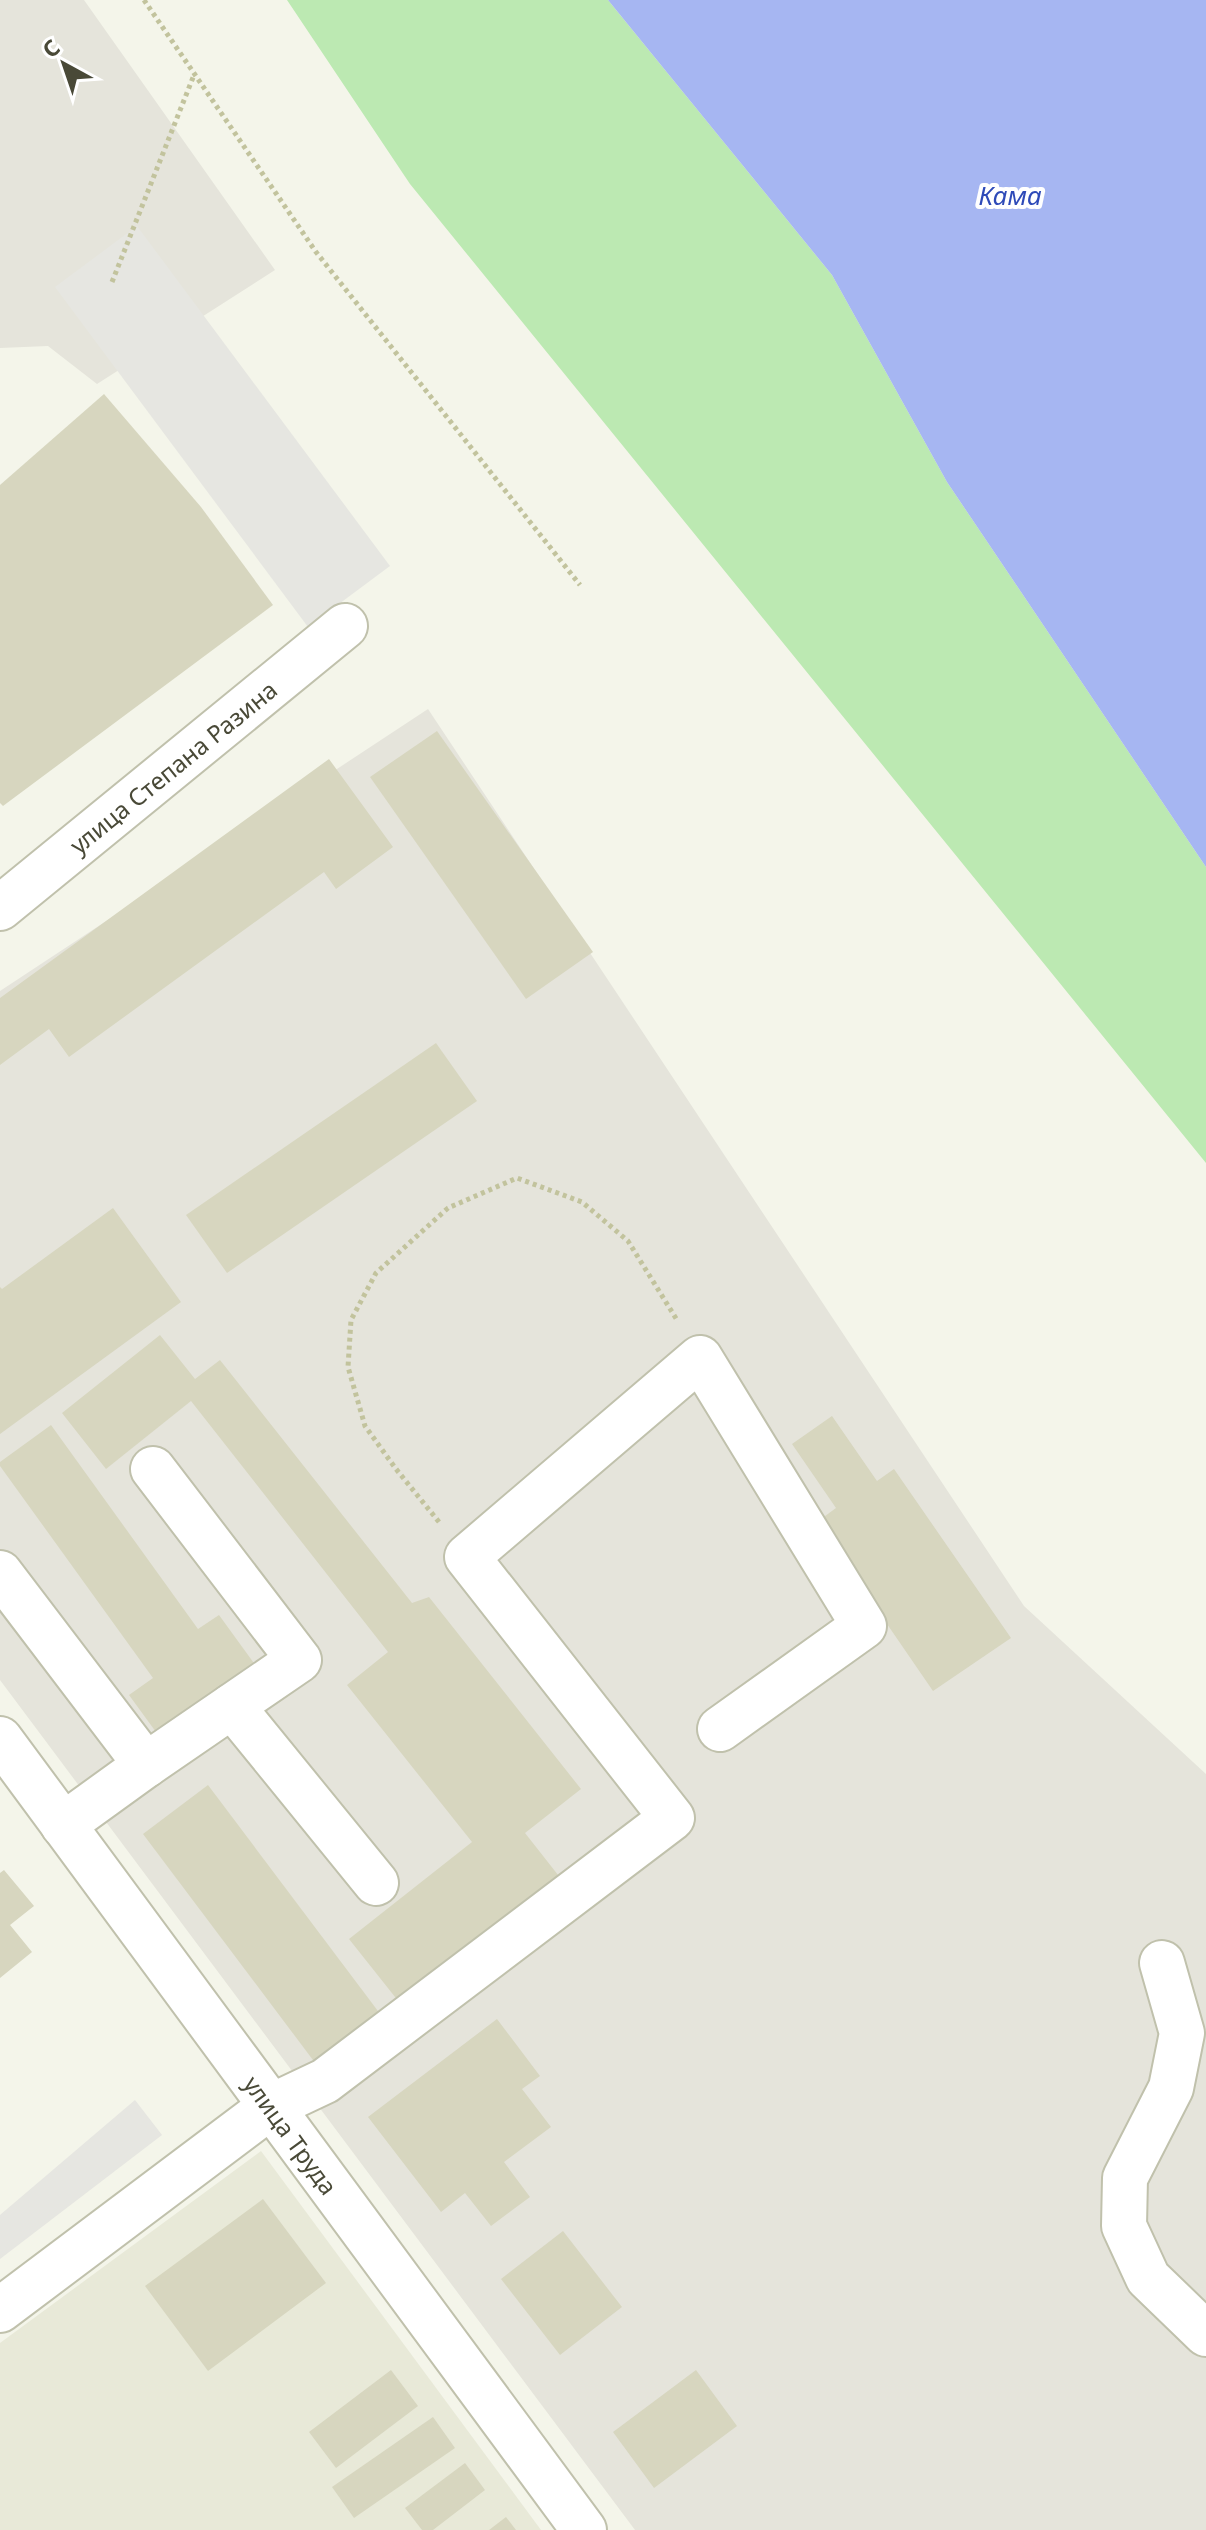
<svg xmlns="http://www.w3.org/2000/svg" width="1206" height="2530" viewBox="0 0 1206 2530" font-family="'Noto Sans',sans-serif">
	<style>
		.residential { fill: #e8e9d8 }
		.industrial { fill: #e5e4db }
		.green { fill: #bce9b2 }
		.parking { fill: #e6e6e1 }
		.water { fill: #a6b6f2 }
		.building { fill: #d7d6bf }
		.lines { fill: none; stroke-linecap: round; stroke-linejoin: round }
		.minor-casing { stroke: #c0c1ac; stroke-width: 48 }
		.path { stroke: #c2c39d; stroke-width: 5; stroke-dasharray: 4 4; stroke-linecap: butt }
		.minor { stroke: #fff; stroke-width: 44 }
		.labels { text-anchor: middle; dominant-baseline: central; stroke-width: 8; stroke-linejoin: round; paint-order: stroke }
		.street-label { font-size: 24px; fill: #494937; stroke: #fff }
		.water-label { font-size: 26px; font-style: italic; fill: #2e4ab8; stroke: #fff }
	</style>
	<rect width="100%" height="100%" fill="#f4f5ea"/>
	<polygon class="residential" points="261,2151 541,2530 0,2530 0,2343"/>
	<g class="industrial">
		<polygon points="0,0 84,0 275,270 97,384 48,346 0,348"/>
		<polygon points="428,709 1024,1606 1206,1774 1206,2530 635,2530 0,1680 0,991"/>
	</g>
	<polygon class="green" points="287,0 608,0 832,275 947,482 1206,867 1206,1163 410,184"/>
	<g class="parking">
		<polygon points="137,226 390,566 308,627 55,287"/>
		<polygon points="135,2100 162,2135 0,2259 0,2215"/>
	</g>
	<polygon class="water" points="608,0 1206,0 1206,867 947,482 832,275"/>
	<g class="building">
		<polygon points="104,394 201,507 273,605 3,806 0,803 0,485"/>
		<polygon points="437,731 593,952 526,999 370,777"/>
		<polygon points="329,759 393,847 336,889 324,872 69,1057 49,1029 0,1065 0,998"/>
		<polygon points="436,1043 477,1101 227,1273 186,1215"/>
		<polygon points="113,1208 181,1302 0,1434 0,1287 2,1289"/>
		<polygon points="160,1335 195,1379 220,1360 412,1603 429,1597 581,1789 525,1833 562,1880 403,2007 349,1939 472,1842 347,1685 388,1652 191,1401 106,1469 62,1413"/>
		<polygon points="832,1416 877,1481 894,1469 1011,1638 933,1691 817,1522 836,1508 792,1444"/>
		<polygon points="51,1425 198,1629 219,1615 261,1673 164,1743 129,1695 153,1678 0,1466 0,1462"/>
		<polygon points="208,1785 390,2027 325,2076 143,1834"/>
		<polygon points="4,1870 34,1906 10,1925 32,1952 0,1978 0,1873"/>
		<polygon points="497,2019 540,2076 522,2089 551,2127 504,2162 530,2197 491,2226 465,2193 441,2212 368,2117"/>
		<polygon points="263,2199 326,2283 208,2371 145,2286"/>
		<polygon points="563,2231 622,2307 560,2355 501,2279"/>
		<polygon points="391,2370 418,2406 336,2468 309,2432"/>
		<polygon points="696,2370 737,2426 654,2488 613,2432"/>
		<polygon points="433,2417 455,2448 354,2518 332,2487"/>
		<polygon points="465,2463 485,2490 433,2530 422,2530 405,2508"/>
		<polygon points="506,2517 516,2530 489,2530"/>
	</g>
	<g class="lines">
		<g class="minor-casing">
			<g id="minor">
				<polyline points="0,908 345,626"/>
				<polyline points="0,1573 146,1765 63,1825"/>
				<polyline points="232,1706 376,1883"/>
				<polyline points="0,1739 584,2530"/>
				<polyline points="146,1765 299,1660 153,1469"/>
				<polyline points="1162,1963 1182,2033 1171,2088 1125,2178 1124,2226 1148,2278 1206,2334"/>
				<polyline points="0,2310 270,2107 325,2081 672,1818 467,1557 700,1358 864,1626 720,1729"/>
			</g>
		</g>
		<g class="path">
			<polyline points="144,0 316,252 580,585"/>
			<polyline points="112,282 194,75"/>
			<polyline points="439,1522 396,1469 365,1426 348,1367 351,1320 376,1273 448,1208 517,1178 582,1202 628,1241 677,1320"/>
		</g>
		<use href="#minor" class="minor"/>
	</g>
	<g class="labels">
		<g class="street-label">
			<text transform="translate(173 767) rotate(-39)">улица Степана Разина</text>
			<text transform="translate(291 2135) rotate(54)">улица Труда</text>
		</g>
		<g class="water-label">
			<text x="1010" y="195">Кама</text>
		</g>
	</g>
	<g transform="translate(64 64) rotate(320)" stroke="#ffffff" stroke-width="6" paint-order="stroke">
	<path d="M0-6L14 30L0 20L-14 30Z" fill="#494937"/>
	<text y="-12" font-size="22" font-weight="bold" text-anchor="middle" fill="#494937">С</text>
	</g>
</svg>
